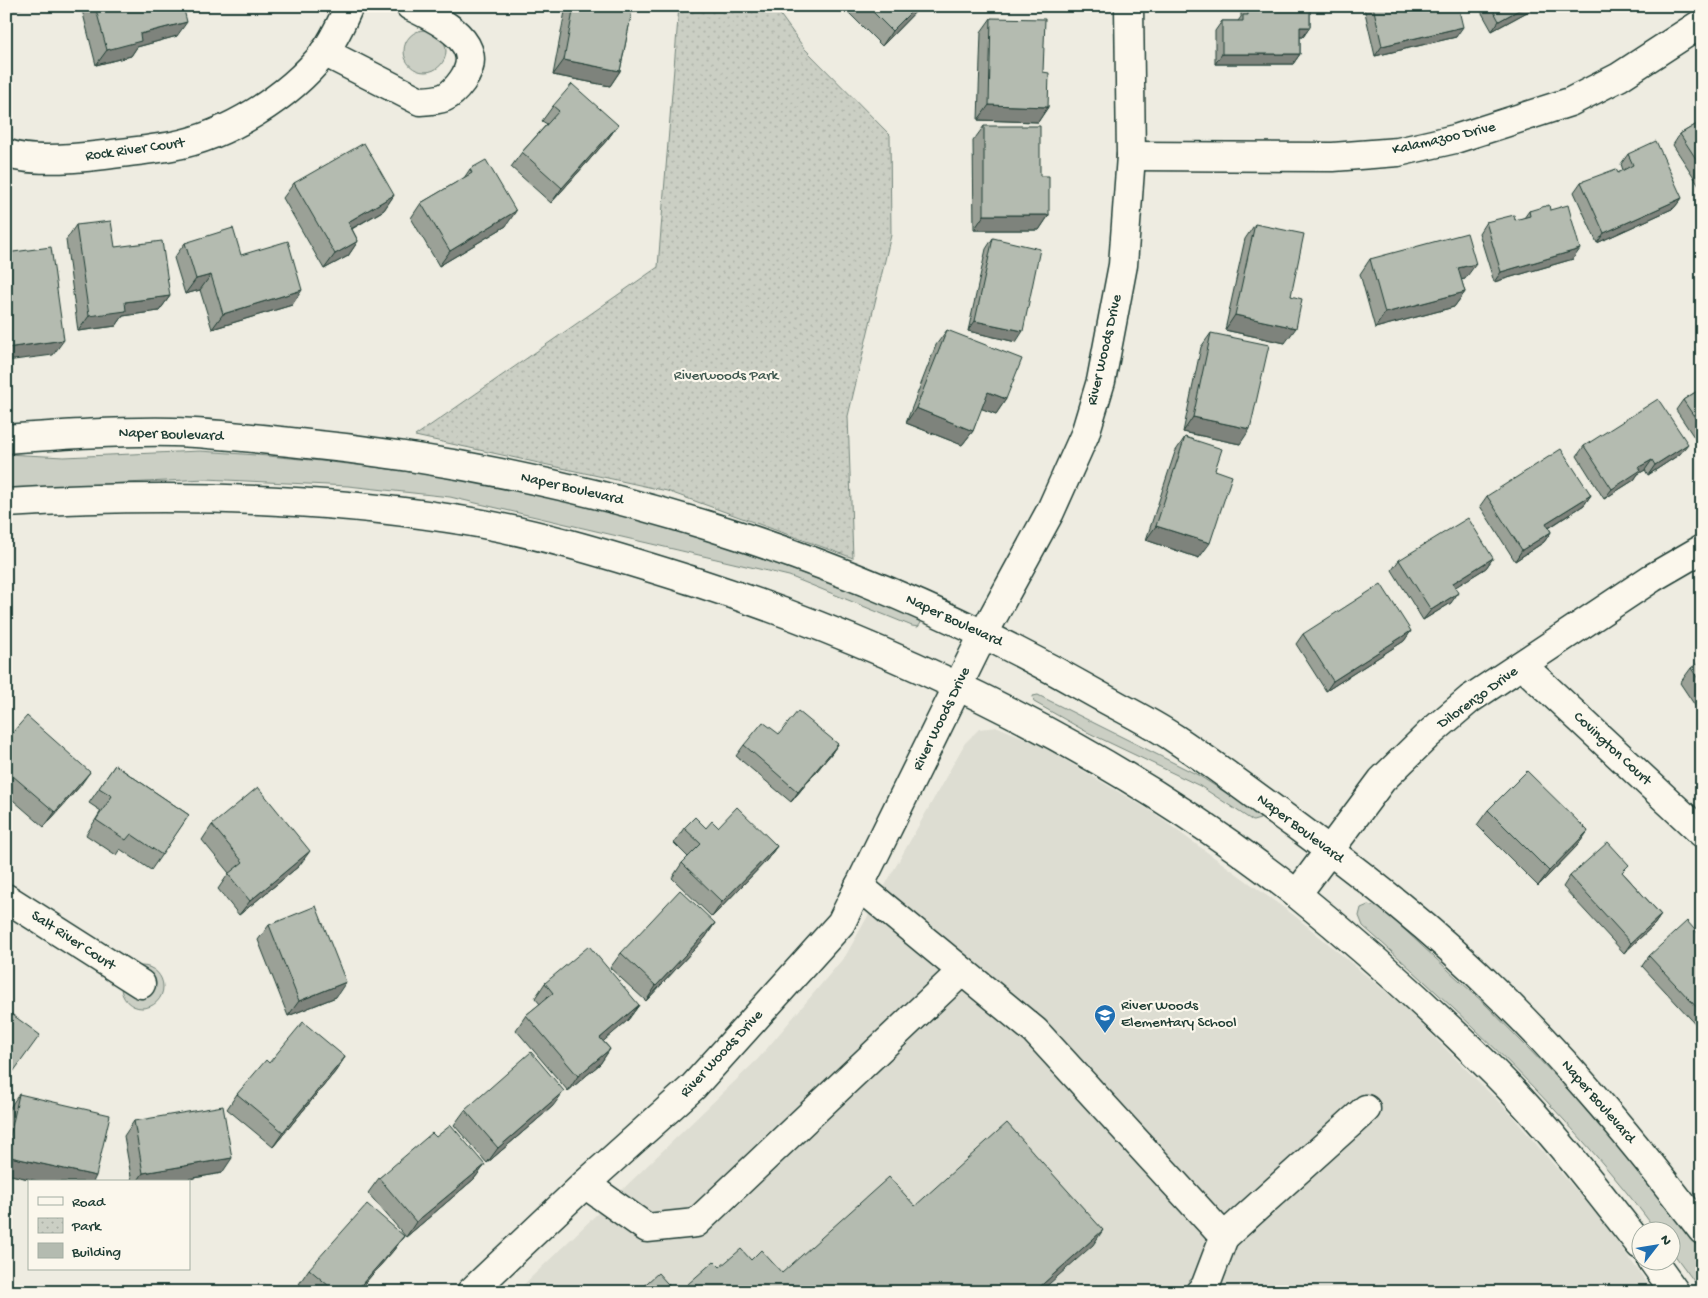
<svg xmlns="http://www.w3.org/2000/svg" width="1708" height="1298" viewBox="0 0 1708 1298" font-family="'Gochi Hand',sans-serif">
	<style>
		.built { fill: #ddddd2 }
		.green { fill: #cbcfc4; stroke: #75867c }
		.park { fill: url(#park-dots); stroke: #75867c }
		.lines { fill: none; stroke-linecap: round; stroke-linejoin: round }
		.minor-casing { stroke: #1f3d34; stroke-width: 31 }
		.major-casing { stroke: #1f3d34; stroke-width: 31 }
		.minor { stroke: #fbf7ec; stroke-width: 28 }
		.major { stroke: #fbf7ec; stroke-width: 28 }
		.wall { fill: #9ba197; stroke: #1f3d34 }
		.shaded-wall { fill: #7e837b; stroke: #1f3d34 }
		.building { fill: #b4bbb0; stroke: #1f3d34 }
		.labels { text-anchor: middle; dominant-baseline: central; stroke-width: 4.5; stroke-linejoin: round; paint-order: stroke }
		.street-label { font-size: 15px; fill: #1f3d34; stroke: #fbf7ec }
		.park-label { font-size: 15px; fill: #415a51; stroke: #fbf7ec }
		.poi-label { font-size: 15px; fill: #1f3d34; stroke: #fbf7ec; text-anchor: start }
	</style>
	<defs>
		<pattern id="park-dots" width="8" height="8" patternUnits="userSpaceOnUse" patternTransform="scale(1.25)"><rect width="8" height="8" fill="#cbcfc4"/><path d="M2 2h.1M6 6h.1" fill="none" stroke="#aeb3a9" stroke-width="1.8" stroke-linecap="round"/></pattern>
	</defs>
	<rect width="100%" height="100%" fill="#eeece1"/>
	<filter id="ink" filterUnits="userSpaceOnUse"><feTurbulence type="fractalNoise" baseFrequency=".02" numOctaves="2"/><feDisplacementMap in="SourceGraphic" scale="10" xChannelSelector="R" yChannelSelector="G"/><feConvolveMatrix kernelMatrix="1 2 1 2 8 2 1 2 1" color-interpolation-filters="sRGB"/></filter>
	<g filter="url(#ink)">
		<polygon class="built" points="998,727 1038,744 1149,810 1295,916 1405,1008 1507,1110 1599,1217 1654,1292 516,1292 758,1059 846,955 965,743 979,729"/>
		<g class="green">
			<circle cx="425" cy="51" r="21"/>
			<path d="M 200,451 C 356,461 512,481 662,526 C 746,551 827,583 908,614 L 921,623 L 918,627 L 912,626 L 789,576 L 450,497 L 348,486 L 206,479 L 6,489 L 6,454 L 64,457 Z"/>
			<polygon points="1038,695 1198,775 1259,814 1260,819 1253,821 1200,786 1087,732 1034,702 1033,696"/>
			<path d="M 1368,905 L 1381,908 L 1486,1005 L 1562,1083 L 1644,1177 L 1702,1253 L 1702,1292 L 1671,1250 L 1670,1230 L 1656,1230 C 1571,1117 1469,1020 1363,926 L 1359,916 L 1361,908 Z"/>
			<circle cx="142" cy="987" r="21"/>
		</g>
		<polygon class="park" points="679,6 774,6 804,48 890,135 891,235 848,416 853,558 667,491 415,436 658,267"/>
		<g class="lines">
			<g class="minor-casing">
				<g id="minor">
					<path d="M 324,52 L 420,101 C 442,100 449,99 462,81 C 490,43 437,19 410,6"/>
					<path d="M 6,153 C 29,163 79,158 104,155 C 127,152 150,150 172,146 C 227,136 289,97 324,53 C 334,39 342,22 349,6"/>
					<polyline points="1131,156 1333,157 1398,152 1455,139 1570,102 1619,77 1702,23"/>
					<polyline points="1522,665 1702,833"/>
					<polyline points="859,886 1035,1031 1224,1237 1366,1109"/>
					<polyline points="1297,894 1382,780 1429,734 1470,699 1652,578 1702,549"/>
					<polyline points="6,898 141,984"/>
					<polyline points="585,1184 647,1228 696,1223 962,971"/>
					<polyline points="471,1292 585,1184 693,1087 841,923 984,633 1050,512 1085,434 1101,381 1123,265 1131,156 1129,6"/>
					<polyline points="1200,1292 1205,1287 1224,1237"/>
				</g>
			</g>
			<g class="major-casing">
				<g id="major">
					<path d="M 6,439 C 62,435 117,431 173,432 C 212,433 251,438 290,442 C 572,469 851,553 1098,695 C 1123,709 1150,722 1174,738 C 1215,765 1254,795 1294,824 C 1364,876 1435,931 1497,993 C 1572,1066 1638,1147 1702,1230"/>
					<path d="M 6,503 C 152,494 303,496 447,518 C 531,530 613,556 693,581 C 904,649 1126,758 1299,896 C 1367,951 1433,1011 1495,1073 C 1548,1126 1594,1186 1640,1245"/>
					<polyline points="1652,1260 1675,1292"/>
				</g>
			</g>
			<use href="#minor" class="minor"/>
			<use href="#major" class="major"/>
		</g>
		<g class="wall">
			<polygon points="81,6 183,6 177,36 137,47 131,56 96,65"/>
			<polygon points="566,6 633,6 620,71 610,86 553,75"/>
			<polygon points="842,6 921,6 882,46"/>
			<polygon points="1235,6 1310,6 1310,27 1303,37 1300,37 1300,54 1293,64 1215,64 1215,31 1222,21 1238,21 1241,17 1241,9 1235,9"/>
			<polygon points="1366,6 1458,6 1456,37 1375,56 1364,8"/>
			<polygon points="1478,6 1538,6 1492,31"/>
			<polygon points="991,18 1043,72 1048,107 1038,122 978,120 981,32"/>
			<polygon points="553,106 618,125 607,140 551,203 511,167 522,152 547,124 542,121"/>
			<polygon points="1702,121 1702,187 1701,188 1673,145 1680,134"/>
			<polygon points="984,126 1040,176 1049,215 1039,230 974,230 973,141"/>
			<polygon points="1628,154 1682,198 1674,208 1597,243 1574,192 1581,182 1618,173 1623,170 1621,164"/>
			<polygon points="470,169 506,226 439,266 411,218 421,203 464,178"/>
			<polygon points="294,183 394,195 384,210 352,229 358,241 348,256 324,269 283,198"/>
			<polygon points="1550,210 1573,259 1494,282 1479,233 1486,222 1515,220 1524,218 1529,211"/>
			<polygon points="1255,224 1291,296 1285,343 1225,330 1245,239"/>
			<polygon points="76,225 115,247 170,296 159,311 123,316 116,326 78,331 66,240"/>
			<polygon points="993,238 1016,342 968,331 986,249"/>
			<polygon points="185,243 241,255 292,305 212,329 200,290 185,294 174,258"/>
			<polygon points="1370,259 1465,279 1461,279 1465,292 1454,307 1375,328 1360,274"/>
			<polygon points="947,330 1006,399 996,414 981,408 973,431 962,445 906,423 936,345"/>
			<polygon points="1211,333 1240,444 1183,432 1201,347"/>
			<polygon points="1702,388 1702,449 1676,410 1683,400"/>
			<polygon points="1185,437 1215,470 1199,558 1146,540 1175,452"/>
			<polygon points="1584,446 1680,454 1648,475 1645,470 1638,474 1634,480 1604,499 1577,456"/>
			<polygon points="1591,495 1584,505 1549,528 1551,532 1544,542 1515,561 1480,506 1487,496"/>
			<polygon points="1493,558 1486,568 1455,587 1451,603 1423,620 1392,570 1399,560"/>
			<polygon points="1411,631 1404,641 1326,691 1296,644 1303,634"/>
			<polygon points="1702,661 1702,716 1680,683 1691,668"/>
			<polygon points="779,734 838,744 831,754 791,802 736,756 744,745"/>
			<polygon points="6,740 80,786 44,827 6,794"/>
			<polygon points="115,765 189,815 151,870 120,849 116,855 86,835 101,811 89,803"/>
			<polygon points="1488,810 1588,831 1577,846 1538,886 1477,825"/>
			<polygon points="212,825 299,866 239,915 218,889 229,873 202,840"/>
			<polygon points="684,828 706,828 777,846 766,861 712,917 672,878 682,863 688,857 674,843"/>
			<polygon points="1623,873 1661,915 1654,925 1624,953 1563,887 1570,876"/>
			<polygon points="715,923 705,938 646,1001 610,968 621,953"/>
			<polygon points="269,925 336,997 288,1016 258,940"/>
			<polygon points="1702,938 1702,1031 1642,966 1649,956"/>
			<polygon points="545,983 639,1005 628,1020 603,1041 610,1049 600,1064 568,1091 516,1030 526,1015 540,1004 535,998"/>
			<polygon points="345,1057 335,1072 273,1147 227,1109 237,1094 269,1063"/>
			<polygon points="19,1094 93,1182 43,1182 6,1174 6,1122 9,1109"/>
			<polygon points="553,1106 487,1163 454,1125 465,1110"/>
			<polygon points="134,1121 222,1173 171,1182 132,1182 124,1136"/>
			<polygon points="436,1137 485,1165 474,1179 406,1237 368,1193 379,1178"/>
			<polygon points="404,1236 393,1251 357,1292 308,1292 299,1284 309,1269"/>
		</g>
		<g class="shaded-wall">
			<polygon points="6,6 30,6 6,11"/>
			<polygon points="917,6 921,6 882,46 892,31"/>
			<polygon points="1237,6 1243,6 1241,9 1235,9"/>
			<polygon points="1526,6 1538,6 1492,31 1499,21"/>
			<polygon points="187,22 177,36 137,47 131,56 96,65 107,50 140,34"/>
			<polygon points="1300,27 1310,27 1303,37 1293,37"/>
			<polygon points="1463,27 1456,37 1375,56 1382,46"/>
			<polygon points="1222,54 1300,54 1293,64 1215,64"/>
			<polygon points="564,60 620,71 610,86 553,75"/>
			<polygon points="989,105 1048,107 1038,122 978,120"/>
			<polygon points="618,125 607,140 551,203 562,188"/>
			<polygon points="394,195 384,210 337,237 348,222"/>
			<polygon points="1682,198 1674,208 1597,243 1604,233"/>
			<polygon points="516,211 506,226 439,266 450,251"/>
			<polygon points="984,215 1049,215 1039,230 974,230"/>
			<polygon points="358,241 348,256 324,269 335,254"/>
			<polygon points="1580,249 1573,259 1494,282 1501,272"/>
			<polygon points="1476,264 1465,279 1448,283 1458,268"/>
			<polygon points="211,275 200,290 185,294 196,279"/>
			<polygon points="302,290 292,305 212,329 223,314"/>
			<polygon points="1465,292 1454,307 1375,328 1385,313"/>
			<polygon points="170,296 159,311 123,316 116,326 78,331 89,316 125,302"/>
			<polygon points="1235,315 1296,328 1285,343 1225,330"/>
			<polygon points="975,321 1023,331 1016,342 968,331"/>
			<polygon points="64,340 53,355 6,361 6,348"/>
			<polygon points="988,392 1006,399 996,414 977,407"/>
			<polygon points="916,408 973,431 962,445 906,423"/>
			<polygon points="1193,417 1250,429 1240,444 1183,432"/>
			<polygon points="1688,444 1680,454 1648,475 1655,465"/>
			<polygon points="1652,460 1645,470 1638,474 1634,480 1604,499 1612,489 1639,467"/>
			<polygon points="1591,495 1584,505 1539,534 1546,523"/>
			<polygon points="1156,526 1210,543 1199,558 1146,540"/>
			<polygon points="1551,532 1544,542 1515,561 1522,550"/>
			<polygon points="1493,558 1486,568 1446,593 1453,583"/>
			<polygon points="1458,593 1451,603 1423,620 1431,610"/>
			<polygon points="1411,631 1404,641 1326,691 1333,681"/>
			<polygon points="838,744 831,754 791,802 798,792"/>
			<polygon points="90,772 80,786 44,827 55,812"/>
			<polygon points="1588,831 1577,846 1538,886 1549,871"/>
			<polygon points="777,846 766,861 712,917 722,902"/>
			<polygon points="310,851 299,866 239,915 250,901"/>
			<polygon points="1661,915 1654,925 1624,953 1631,943"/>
			<polygon points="715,923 705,938 646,1001 656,986"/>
			<polygon points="346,982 336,997 288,1016 299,1001"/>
			<polygon points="639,1005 628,1020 590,1053 600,1038"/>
			<polygon points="610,1049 600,1064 568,1091 578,1076"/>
			<polygon points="345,1057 335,1072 273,1147 283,1132"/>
			<polygon points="564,1091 553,1106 487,1163 498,1148"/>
			<polygon points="6,1156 96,1176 93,1182 43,1182 6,1174"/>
			<polygon points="232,1158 222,1173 171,1182 137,1182 143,1173"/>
			<polygon points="485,1165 474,1179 406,1237 416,1222"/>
			<polygon points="1103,1230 1093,1245 1040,1292 1034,1292"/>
			<polygon points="404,1236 393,1251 357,1292 355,1292"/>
		</g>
		<g class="building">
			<polygon points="95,6 183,6 187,22 140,34 141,41 107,50"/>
			<polygon points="574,6 633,6 620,71 564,60"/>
			<polygon points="867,6 917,6 892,31"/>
			<polygon points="1248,6 1310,6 1310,27 1300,27 1300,54 1222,54 1222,21 1243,21 1243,15 1248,15"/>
			<polygon points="1373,6 1458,6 1463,27 1382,46"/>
			<polygon points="1491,6 1526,6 1499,21"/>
			<polygon points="991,18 1045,19 1043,72 1049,73 1048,107 989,105"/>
			<polygon points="572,84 618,125 562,188 522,152 559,111 553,106"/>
			<polygon points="1702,121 1702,168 1680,134"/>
			<polygon points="984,126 1040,126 1040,176 1049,176 1049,215 984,215"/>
			<polygon points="1656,141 1682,198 1604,233 1581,182 1616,169 1618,173 1633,165 1628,154"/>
			<polygon points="364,143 394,195 348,222 358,241 335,254 294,183"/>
			<polygon points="486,160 516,211 450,251 421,203 472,173 470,169"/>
			<polygon points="1549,205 1550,210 1568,205 1580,249 1501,272 1486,222 1514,215 1515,220 1530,216 1529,211"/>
			<polygon points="111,221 115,247 162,241 170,296 125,302 126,311 89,316 76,225"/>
			<polygon points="1255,224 1304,234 1291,296 1302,299 1296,328 1235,315"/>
			<polygon points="233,228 241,255 288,241 302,290 223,314 211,275 196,279 185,243"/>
			<polygon points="1467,233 1476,264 1458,268 1465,292 1385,313 1370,259"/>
			<polygon points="993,238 1040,249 1023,331 975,321"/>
			<polygon points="51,247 64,340 6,348 6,253"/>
			<polygon points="947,330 1022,359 1006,399 988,392 973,431 916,408"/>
			<polygon points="1211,333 1269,345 1250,429 1193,417"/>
			<polygon points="1702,388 1702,428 1683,400"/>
			<polygon points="1658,399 1688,444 1655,465 1652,460 1639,467 1641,470 1612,489 1584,446"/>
			<polygon points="1185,437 1222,449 1215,470 1232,476 1210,543 1156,526"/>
			<polygon points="1561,449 1591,495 1546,523 1551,532 1522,550 1487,496"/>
			<polygon points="1468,518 1493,558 1453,583 1458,593 1431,610 1399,560"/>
			<polygon points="1381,584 1411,631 1333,681 1303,634"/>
			<polygon points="1702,661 1702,685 1691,668"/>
			<polygon points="798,711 838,744 798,792 744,745 763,722 779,734"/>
			<polygon points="27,716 90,772 55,812 6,770 6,740"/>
			<polygon points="115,765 189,815 162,855 131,834 126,840 96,820 112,796 99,788"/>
			<polygon points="1527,771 1588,831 1549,871 1488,810"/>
			<polygon points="258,787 310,851 250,901 228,874 243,862 212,825"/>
			<polygon points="737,807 777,846 722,902 682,863 701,844 684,828 695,817 706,828 712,821 718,827"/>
			<polygon points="1608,842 1629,865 1622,872 1661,915 1631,943 1570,876"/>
			<polygon points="680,890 715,923 656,986 621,953"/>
			<polygon points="316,906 346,982 299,1001 269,925"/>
			<polygon points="1687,921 1702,938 1702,950 1701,951 1702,952 1702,1013 1649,956"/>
			<polygon points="589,946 639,1005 600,1038 610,1049 578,1076 526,1015 553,993 545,983"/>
			<polygon points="6,1010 40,1035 8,1079 6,1077"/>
			<polygon points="303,1022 345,1057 283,1132 237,1094 266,1060 269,1063"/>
			<polygon points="531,1052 564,1091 498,1148 465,1110"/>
			<polygon points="19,1094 110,1115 96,1176 6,1156"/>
			<polygon points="223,1106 232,1158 143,1173 134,1121"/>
			<polygon points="1007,1123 1103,1230 1034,1292 679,1292 714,1261 720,1267 741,1249 751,1260 761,1250 782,1273 889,1177 915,1206"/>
			<polygon points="451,1125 485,1165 416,1222 379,1178 432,1133 436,1137"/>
			<polygon points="367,1204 404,1236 355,1292 336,1292 309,1269"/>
			<polygon points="658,1273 675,1292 637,1292"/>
		</g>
	</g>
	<defs>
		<g id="school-pin" transform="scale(1.125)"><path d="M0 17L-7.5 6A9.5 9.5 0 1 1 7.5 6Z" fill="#1f6fb2" stroke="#fbf7ec"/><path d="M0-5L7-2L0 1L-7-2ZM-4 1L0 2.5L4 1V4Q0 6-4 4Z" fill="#fff"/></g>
	</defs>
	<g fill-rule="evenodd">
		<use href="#school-pin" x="1105" y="1015"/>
	</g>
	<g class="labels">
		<g class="street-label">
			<text transform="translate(1444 139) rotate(-13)">Kalamazoo Drive</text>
			<text transform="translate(135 150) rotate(-8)">Rock River Court</text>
			<text transform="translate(1105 350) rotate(-77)">River Woods Drive</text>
			<text transform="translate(171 435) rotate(2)">Naper Boulevard</text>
			<text transform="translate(572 489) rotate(13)">Naper Boulevard</text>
			<text transform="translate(954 621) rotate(25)">Naper Boulevard</text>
			<text transform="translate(1478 698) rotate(-36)">Dilorenzo Drive</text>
			<text transform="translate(942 719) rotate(-64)">River Woods Drive</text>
			<text transform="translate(1612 749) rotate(43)">Covington Court</text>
			<text transform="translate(1300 829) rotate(37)">Naper Boulevard</text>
			<text transform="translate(73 941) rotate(33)">Salt River Court</text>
			<text transform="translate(722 1054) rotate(-47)">River Woods Drive</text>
			<text transform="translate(1598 1102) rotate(49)">Naper Boulevard</text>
		</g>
		<g class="park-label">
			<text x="726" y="376">Riverwoods Park</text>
		</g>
		<g class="poi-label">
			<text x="1121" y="1006">River Woods<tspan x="1121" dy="17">Elementary School</tspan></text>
		</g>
	</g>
	<rect width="1708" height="1298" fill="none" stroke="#fbf7ec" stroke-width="25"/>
	<rect x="12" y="12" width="1683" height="1273" fill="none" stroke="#1f3d34" stroke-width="2" filter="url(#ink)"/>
	<rect x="28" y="1180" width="162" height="90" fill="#fbf7ec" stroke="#a3ada2"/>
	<rect x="38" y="1197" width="25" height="8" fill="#fbf7ec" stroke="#a3ada2"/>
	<text x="72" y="1206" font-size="15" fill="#1f3d34">Road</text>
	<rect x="38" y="1218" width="25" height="15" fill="url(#park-dots)" stroke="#a3ada2"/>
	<text x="72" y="1230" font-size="15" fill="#1f3d34">Park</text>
	<rect x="38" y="1243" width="25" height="15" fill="#b4bbb0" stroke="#a3ada2"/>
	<text x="72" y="1256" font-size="15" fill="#1f3d34">Building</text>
	<g transform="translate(1656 1246) rotate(59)"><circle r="24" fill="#fbf7ec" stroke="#a3ada2"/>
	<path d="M0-4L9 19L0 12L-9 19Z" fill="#1f6fb2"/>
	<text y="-8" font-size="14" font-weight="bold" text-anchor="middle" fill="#1f3d34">N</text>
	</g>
</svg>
